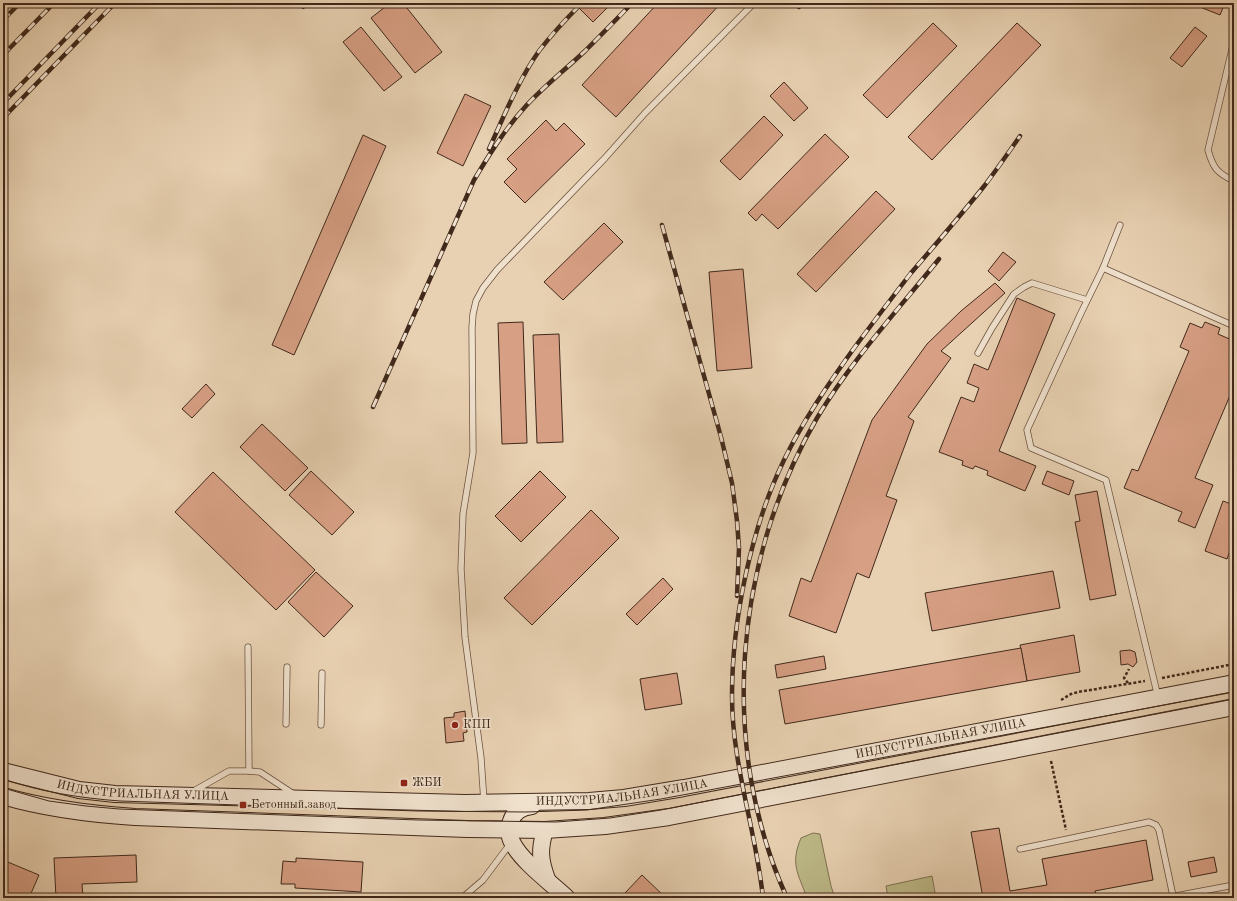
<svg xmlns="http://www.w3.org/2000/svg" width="1237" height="901" viewBox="0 0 1237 901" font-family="'Old Standard TT',serif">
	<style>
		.green { fill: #bdb988; stroke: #7f7152 }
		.building { fill: #d79f84; stroke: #41291b }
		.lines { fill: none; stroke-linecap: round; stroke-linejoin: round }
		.lane-casing { stroke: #6b5341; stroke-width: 7 }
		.secondary-casing { stroke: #41291b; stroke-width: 18 }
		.path { stroke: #41291b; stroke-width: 2.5; stroke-dasharray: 3 2; stroke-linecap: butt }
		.lane { stroke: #f0e1cd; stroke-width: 5.5 }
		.secondary { stroke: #f0e1cd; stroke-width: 16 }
		.tram { stroke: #41291b; stroke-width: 1 }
		.rail-casing { stroke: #41291b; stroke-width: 4.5 }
		.rail { stroke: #f0e1cd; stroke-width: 3; stroke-dasharray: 9; stroke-linecap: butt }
		.poi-dot { fill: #8f2418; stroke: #f0e1cd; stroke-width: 1.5 }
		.labels { text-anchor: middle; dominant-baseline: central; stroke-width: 3; stroke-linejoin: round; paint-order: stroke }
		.poi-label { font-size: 12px; fill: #41291b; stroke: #f0e1cd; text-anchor: start }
		.street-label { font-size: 12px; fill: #41291b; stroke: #f0e1cd }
	</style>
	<rect width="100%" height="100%" fill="#e8d1b2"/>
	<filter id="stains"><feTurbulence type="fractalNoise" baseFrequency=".005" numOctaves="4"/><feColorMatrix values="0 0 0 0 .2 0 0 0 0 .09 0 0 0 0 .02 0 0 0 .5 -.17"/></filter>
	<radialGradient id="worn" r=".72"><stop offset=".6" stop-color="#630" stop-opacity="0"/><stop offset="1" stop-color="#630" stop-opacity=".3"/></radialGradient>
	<g class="green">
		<path d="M 813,833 L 820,834 L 831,886 L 835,898 L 807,898 C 798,873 790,864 801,838 Z"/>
		<polygon points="932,876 936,898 888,898 886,886"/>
	</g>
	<g class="building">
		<polygon points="298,3 311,3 303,9"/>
		<polygon points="390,3 403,3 442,52 415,73 371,18"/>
		<polygon points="574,3 612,3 593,22"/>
		<polygon points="658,3 721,3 616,117 582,85"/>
		<polygon points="1202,3 1225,3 1220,15 1200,7"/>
		<polygon points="933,23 957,46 887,118 863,95"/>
		<polygon points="1017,23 1041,45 932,160 908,137"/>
		<polygon points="361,27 402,77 384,91 343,42"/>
		<polygon points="1195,27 1207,36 1182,67 1170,58"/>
		<polygon points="784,82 808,108 794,121 770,96"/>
		<polygon points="465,94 491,106 463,166 437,153"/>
		<polygon points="764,116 783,135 740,180 720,161"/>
		<polygon points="546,120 556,131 564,123 585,144 525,203 504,182 517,169 507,159"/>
		<polygon points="825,134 849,157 778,229 762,214 756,221 748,213"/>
		<polygon points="363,135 386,146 294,355 272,345"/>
		<polygon points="876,191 895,209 816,292 797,274"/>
		<polygon points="604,223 623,242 563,300 544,282"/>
		<polygon points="1003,252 1016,262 999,281 988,271"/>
		<polygon points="743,269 752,368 717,371 709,272"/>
		<polygon points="995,283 1005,293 941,351 951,358 908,417 914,421 886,496 897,500 869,578 857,573 836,633 789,616 801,578 811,582 872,420 927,344 961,311"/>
		<polygon points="1017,298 1055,314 999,451 1036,466 1025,491 987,475 988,471 975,466 973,469 962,465 963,461 939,452 961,397 974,402 979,388 967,383 974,364 988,370"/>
		<polygon points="523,322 527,443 502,444 498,323"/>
		<polygon points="1205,322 1220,328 1218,334 1234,341 1234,386 1195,478 1213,485 1195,528 1178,521 1182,512 1124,488 1132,469 1138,471 1189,351 1180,347 1190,323 1202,328"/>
		<polygon points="559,334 563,442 537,443 533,335"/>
		<polygon points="206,384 215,394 192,418 182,409"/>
		<polygon points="262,424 308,468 285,491 240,447"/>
		<polygon points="311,471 354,512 332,535 289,495"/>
		<polygon points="540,471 566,497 521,542 495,516"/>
		<polygon points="1047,471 1074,481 1069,495 1042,484"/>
		<polygon points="213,472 315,570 276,610 175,512"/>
		<polygon points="1097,491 1116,595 1090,600 1075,522 1080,521 1075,495"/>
		<polygon points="1223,501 1234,505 1234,540 1227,559 1205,551"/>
		<polygon points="591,510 619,538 532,625 504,598"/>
		<polygon points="1053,571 1060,608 932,631 925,593"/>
		<polygon points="316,572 353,606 324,637 288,602"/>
		<polygon points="663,578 673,589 637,625 626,614"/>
		<polygon points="1074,635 1080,672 1027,681 1020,645"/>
		<polygon points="1021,648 1027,681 785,724 779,690"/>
		<polygon points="1130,650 1135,652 1137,662 1133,667 1128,664 1121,665 1120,651"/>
		<polygon points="824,656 826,669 777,678 775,665"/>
		<polygon points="677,673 682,704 645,710 640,679"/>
		<polygon points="465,711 467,732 463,733 464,741 446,743 444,718 454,717 454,713"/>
		<polygon points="999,828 1010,891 1047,885 1042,859 1146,840 1153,880 1095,891 1097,898 1070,898 1070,894 1049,898 1048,894 1026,898 983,898 971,832"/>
		<polygon points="136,855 137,882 82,884 83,898 56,898 54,858"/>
		<polygon points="1214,857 1217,872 1191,877 1188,862"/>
		<polygon points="296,858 363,862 361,892 295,888 295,884 281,884 283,861 296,862"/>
		<polygon points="3,860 39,875 29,898 3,898"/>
		<polygon points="642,875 666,898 630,898 625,893"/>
	</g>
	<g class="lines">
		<g class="lane-casing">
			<g id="lane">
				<path d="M 1234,41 L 1208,150 C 1213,168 1217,173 1234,181"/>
				<polyline points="1120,225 1103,268 1081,313 1027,430 1031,448 1106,480 1158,697"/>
				<polyline points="1103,268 1234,326"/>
				<polyline points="978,353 992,328 1014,294 1024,287 1032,283 1087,300"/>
				<polyline points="248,647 249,771"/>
				<polyline points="286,724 287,667"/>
				<polyline points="321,725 322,673"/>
				<polyline points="192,792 229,771 249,771 260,772 295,795"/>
				<polyline points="484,802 481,758 465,637 461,569 463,514 473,453 472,328 473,314 476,301 483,288 497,270 605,158 645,113 754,3"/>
				<polyline points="1020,849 1149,822 1156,825 1159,830 1173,896"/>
				<polyline points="226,898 236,897 253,898"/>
				<polyline points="462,898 483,880 510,844"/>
				<polyline points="1165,898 1234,885"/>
			</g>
		</g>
		<g class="secondary-casing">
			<g id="secondary">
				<path id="s1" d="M 3,771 L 79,790 L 115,794 L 465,803 L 589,801 L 624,798 L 684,788 L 1234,683"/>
				<path d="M 3,796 C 47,809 90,814 135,817 L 467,829 L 545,830 L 605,826 L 669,817 L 1234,707"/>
				<path d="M 532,806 C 523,807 514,811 511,821 C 509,828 508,835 512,842 C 520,860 552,884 567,898"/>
				<path d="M 545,830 C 539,850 540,860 547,879"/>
			</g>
		</g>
		<g class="path">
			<polyline points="1162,678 1234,664"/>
			<polyline points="1128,683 1124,678 1129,669"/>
			<polyline points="1061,700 1071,694 1078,692 1145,681"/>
			<polyline points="1051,761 1066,830"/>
		</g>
		<use href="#lane" class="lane"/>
		<use href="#secondary" class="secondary"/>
		<g class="tram">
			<path d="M 3,779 C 41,792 80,798 120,801 L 418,811 L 526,812 L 587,810 L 661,799 L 1234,692"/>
			<polyline points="3,788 49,801 86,806 119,809 418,820 556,822 610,818 661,810 1234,699"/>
		</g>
		<g class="rail-casing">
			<g id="rail">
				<polyline points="799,7 803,3"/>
				<polyline points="3,20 20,3"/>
				<polyline points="3,55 54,3"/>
				<polyline points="3,103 100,3"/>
				<polyline points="3,118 115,3"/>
				<path d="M 489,149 C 504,116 518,81 539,51 C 552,34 567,18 582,3"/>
				<polyline points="662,225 721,437 732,483 737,521 739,548 737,596"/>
				<path d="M 373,407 L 474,180 C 489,155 505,129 525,107 C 543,87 565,70 585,51 C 601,35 617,19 632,3"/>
				<path d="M 763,898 C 756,830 732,765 732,696 C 732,620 751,528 784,460 C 803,421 827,386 852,351 C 871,325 891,299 911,273 C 936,244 961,215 985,185 C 997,169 1009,152 1020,136"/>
				<path d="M 787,898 C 718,746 734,561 817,418 C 851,361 897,311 939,259"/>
			</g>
		</g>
		<use href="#rail" class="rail"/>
	</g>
	<g class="poi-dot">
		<circle cx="455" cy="725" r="4"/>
		<rect x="400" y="779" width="8" height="8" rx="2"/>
		<rect x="239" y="801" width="8" height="8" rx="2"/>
	</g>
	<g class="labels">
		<g class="poi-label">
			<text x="463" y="725">КПП</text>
			<text x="412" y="783">ЖБИ</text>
			<text x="251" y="805">Бетонный завод</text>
		</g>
		<g class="street-label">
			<text stroke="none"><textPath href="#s1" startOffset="946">ИНДУСТРИАЛЬНАЯ УЛИЦА</textPath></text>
			<text stroke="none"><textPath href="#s1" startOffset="142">ИНДУСТРИАЛЬНАЯ УЛИЦА</textPath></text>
			<text stroke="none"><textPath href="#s1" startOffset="622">ИНДУСТРИАЛЬНАЯ УЛИЦА</textPath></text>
		</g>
	</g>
	<rect width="1237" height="901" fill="none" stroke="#e8d1b2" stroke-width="16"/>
	<rect x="4" y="4" width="1229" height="893" fill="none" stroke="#41291b" stroke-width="2"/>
	<rect x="8" y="8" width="1221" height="885" fill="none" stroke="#41291b"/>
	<rect width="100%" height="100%" filter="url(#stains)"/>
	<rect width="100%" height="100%" fill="url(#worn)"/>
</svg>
